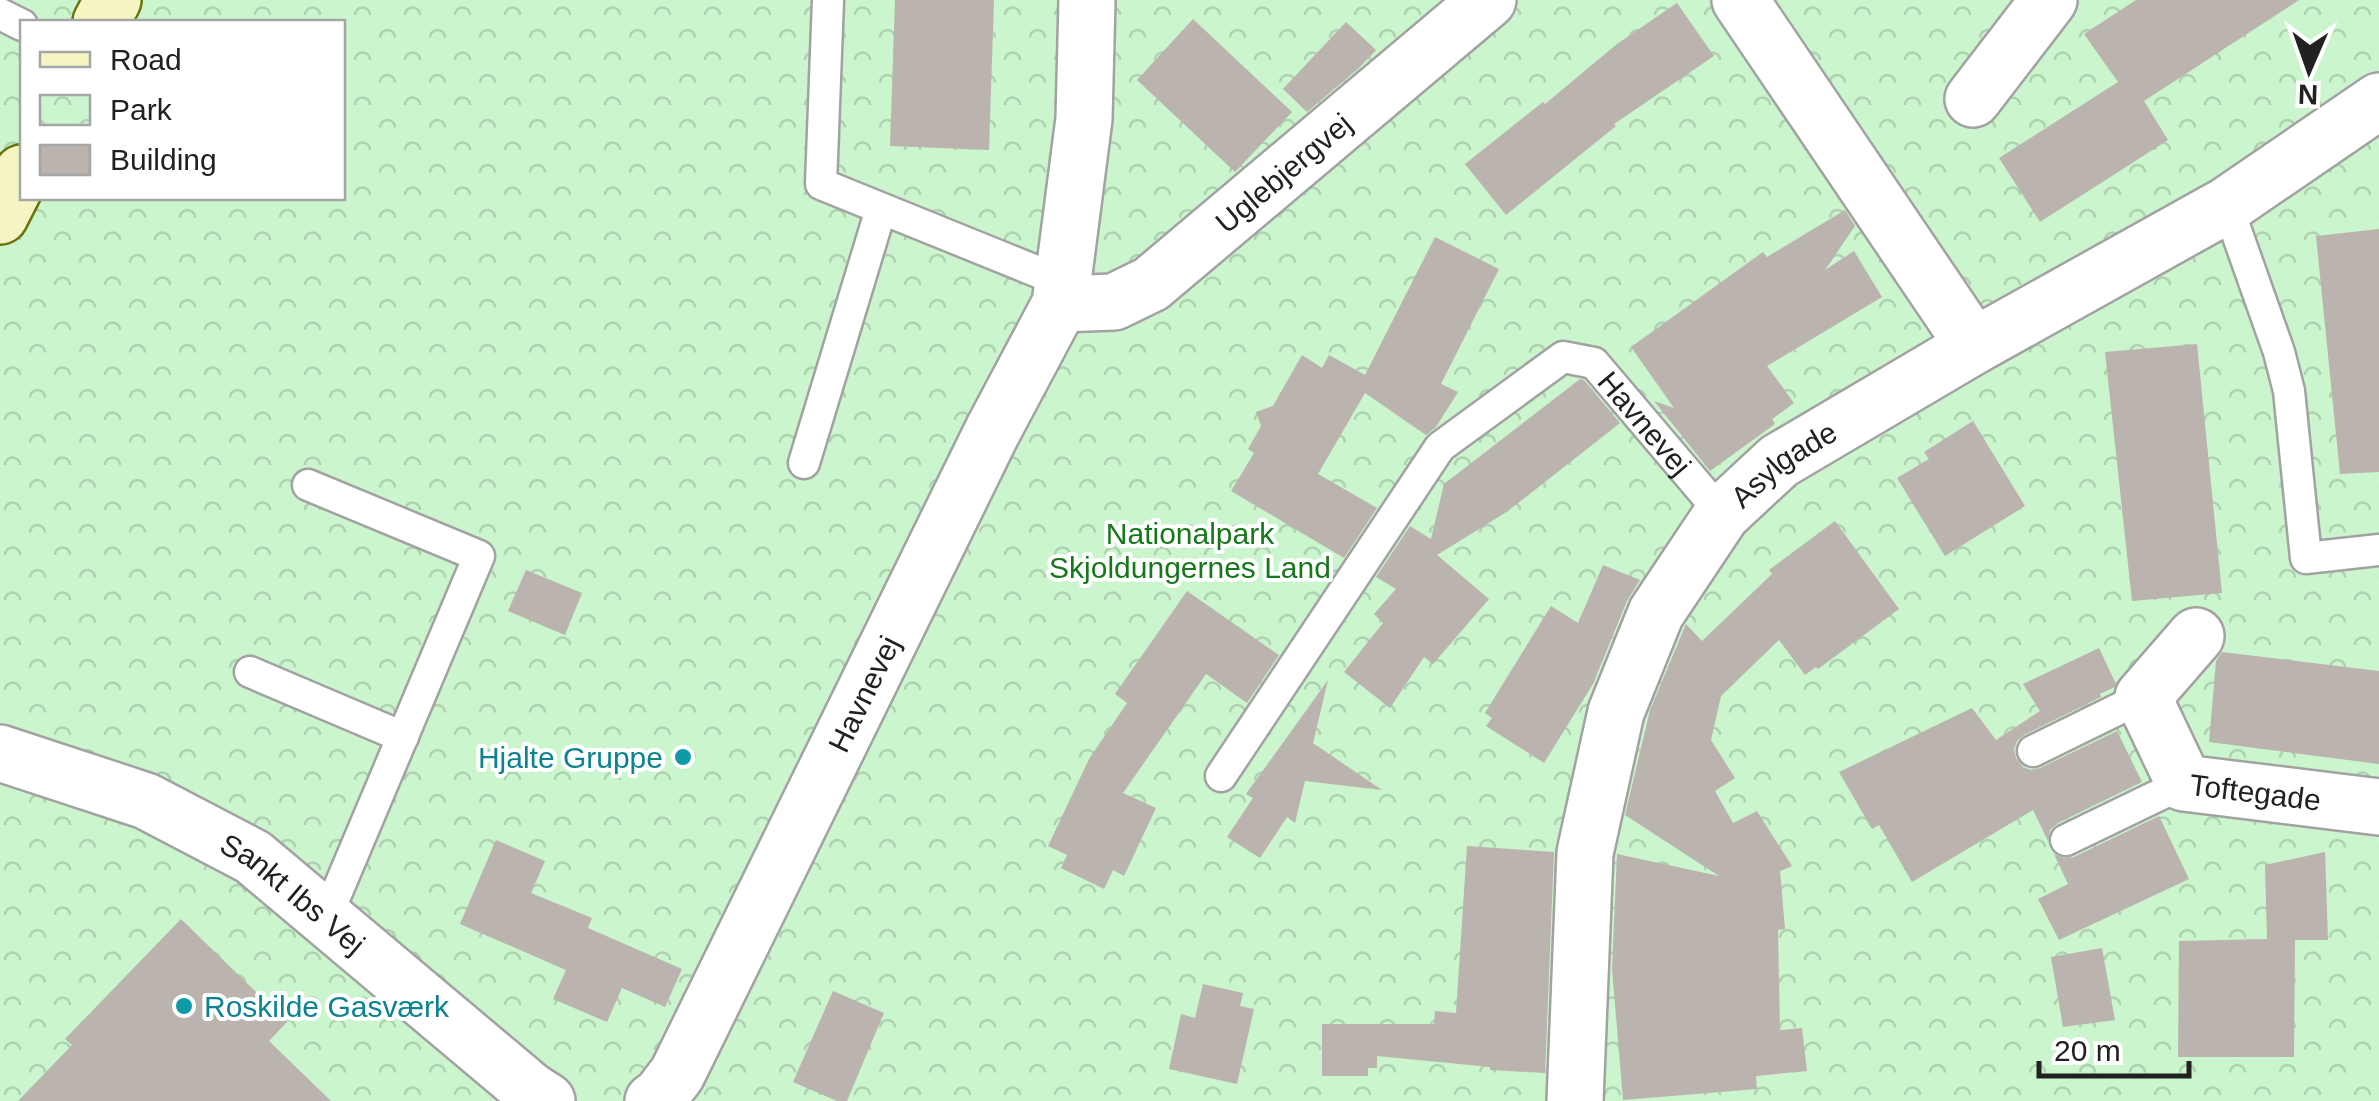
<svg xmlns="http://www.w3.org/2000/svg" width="2379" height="1101" viewBox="0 0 2379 1101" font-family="Arial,sans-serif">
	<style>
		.park { fill: url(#park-crowns); fill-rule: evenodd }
		.building { fill: #bab3ae }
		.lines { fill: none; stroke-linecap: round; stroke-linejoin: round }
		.lane-casing { stroke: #a2a2a2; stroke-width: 35 }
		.street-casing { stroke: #a2a2a2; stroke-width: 60 }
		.secondary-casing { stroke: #6a710f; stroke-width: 60 }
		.lane { stroke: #fff; stroke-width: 30 }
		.street { stroke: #fff; stroke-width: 55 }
		.secondary { stroke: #f4f5c3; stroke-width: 55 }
		.culture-dot { fill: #0f9aa8; stroke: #fff; stroke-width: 4 }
		.labels { text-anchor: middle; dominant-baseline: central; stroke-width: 8; stroke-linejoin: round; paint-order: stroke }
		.street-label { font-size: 30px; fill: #212121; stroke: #fff }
		.park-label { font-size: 30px; fill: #16781b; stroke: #fff }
		.culture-label { font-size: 30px; fill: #0d838f; stroke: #fff; text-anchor: end }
	</style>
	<defs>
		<pattern id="park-crowns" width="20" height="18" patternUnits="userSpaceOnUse" patternTransform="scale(2.5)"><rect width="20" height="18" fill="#cbf5cd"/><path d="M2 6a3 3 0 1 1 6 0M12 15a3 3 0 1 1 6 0" fill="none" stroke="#aed2b0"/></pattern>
	</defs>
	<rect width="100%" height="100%" fill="#f1eee9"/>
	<path class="park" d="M 0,0 L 2379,0 L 2379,1101 L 0,1101 ZM 22,22 L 342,22 L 342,198 L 22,198 Z"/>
	<g class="building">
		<polygon points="895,0 994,0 989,150 890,146"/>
		<polygon points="2136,0 2299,0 2144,101 2168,140 2040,222 1999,158 2118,82 2084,34"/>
		<polygon points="1677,3 1714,56 1614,124 1616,126 1506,215 1465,164 1543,102 1545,104 1617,44"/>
		<polygon points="1193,19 1292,112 1235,172 1137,80"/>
		<polygon points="1346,22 1376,50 1359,68 1307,112 1283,89"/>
		<polygon points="1845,210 1855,226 1825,270 1854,251 1882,297 1767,366 1794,403 1772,419 1775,424 1710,471 1654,401 1674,408 1631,347 1763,252 1767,257"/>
		<polygon points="2379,229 2379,472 2340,474 2316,236"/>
		<polygon points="1435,237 1499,269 1441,384 1458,392 1436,427 1426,435 1365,393 1318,474 1377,508 1344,558 1231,491 1254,453 1248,449 1261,426 1256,412 1273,406 1302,355 1322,368 1329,355 1365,375"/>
		<polygon points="2197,344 2222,593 2132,601 2105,352"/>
		<polygon points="1580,379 1584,380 1620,423 1508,511 1437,555 1489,599 1433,664 1424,657 1390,708 1344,672 1383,623 1374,614 1396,589 1376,577 1410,526 1431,539 1444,484"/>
		<polygon points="1973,421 2025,506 1945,556 1897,478 1929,459 1924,452"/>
		<polygon points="1835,521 1899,609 1818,669 1816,667 1805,675 1779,640 1721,696 1711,740 1735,778 1715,791 1733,823 1757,811 1792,866 1780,871 1785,929 1778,930 1780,1030 1802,1028 1807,1071 1756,1076 1757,1089 1623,1100 1612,969 1617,854 1719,876 1625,815 1650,710 1686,624 1702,641 1772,574 1769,570"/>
		<polygon points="1603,565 1640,580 1627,601 1593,684 1544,763 1486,726 1492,718 1485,713 1551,606 1578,623"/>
		<polygon points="526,570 582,593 565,635 508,611"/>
		<polygon points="1187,591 1279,655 1247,703 1206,674 1123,793 1156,808 1124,876 1113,870 1104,889 1061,868 1067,855 1048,846 1089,759 1127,703 1115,694"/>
		<polygon points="2099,648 2116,684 2115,687 2100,694 2101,697 2024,735 2017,741 2014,749 2016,758 2023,767 2031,770 2040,768 2117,731 2142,782 2058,823 2050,830 2048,841 2033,810 1912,882 1879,825 1872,829 1839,772 1972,708 1996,740 2040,711 2023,684"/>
		<polygon points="2222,652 2379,671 2379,764 2209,742 2216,661"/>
		<polygon points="1328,680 1313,743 1382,790 1305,781 1295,823 1287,817 1260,858 1227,837 1253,798 1246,794"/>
		<polygon points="2159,816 2189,879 2059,940 2038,899 2068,884 2054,854 2064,858 2074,857"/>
		<polygon points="496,840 545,861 531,893 592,918 588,928 682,969 665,1007 622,988 607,1022 553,999 566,970 460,924"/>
		<polygon points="1467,846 1554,852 1545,1073 1490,1070 1490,1067 1377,1056 1377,1068 1368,1068 1368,1076 1322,1076 1322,1024 1434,1024 1435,1011 1456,1013"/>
		<polygon points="2325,852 2328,940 2295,940 2294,1057 2178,1057 2179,941 2267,939 2265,865"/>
		<polygon points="181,919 287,1022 269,1041 331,1101 18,1101 72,1045 65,1039"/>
		<polygon points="2102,948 2115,1020 2063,1027 2051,957"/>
		<polygon points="1203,984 1243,993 1240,1006 1254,1009 1237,1084 1169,1069 1181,1014 1195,1018"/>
		<polygon points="833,991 884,1013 847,1101 837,1101 793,1082"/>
	</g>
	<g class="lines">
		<g class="lane-casing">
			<g id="lane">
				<polyline points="828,0 821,184 1063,282"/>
				<polyline points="0,14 22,25"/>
				<polyline points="2227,205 2279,352 2289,391 2306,558 2379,550"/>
				<polyline points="804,463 881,209"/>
				<polyline points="308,485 479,556 326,918"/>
				<polyline points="250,672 403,737"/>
				<polyline points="2033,751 2143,697"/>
				<path id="s1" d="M 1221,776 L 1440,447 L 1563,357 L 1594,363 L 1722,514"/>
				<polyline points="2066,840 2184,783"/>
			</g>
		</g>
		<g class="street-casing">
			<g id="street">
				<polyline points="1740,0 1974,346"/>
				<polyline points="1973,99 2049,0"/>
				<path id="s2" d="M 1060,304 L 1114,302 L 1151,284 L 1488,0"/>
				<path id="s3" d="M 2196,636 L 2143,697 L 2184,783 L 2379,807"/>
				<path id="s4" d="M 0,753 L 146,801 L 253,857 L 530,1090 L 547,1101"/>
				<path id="s5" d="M 653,1101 L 661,1095 L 677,1074 L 992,432 L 1060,304 L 1084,119 L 1087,0"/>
				<path id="s6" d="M 1575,1101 L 1585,853 L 1616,712 L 1656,613 L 1722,514 L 1779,461 L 1974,346 L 2227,205 L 2379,101"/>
			</g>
		</g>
		<g class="secondary-casing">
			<g id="secondary">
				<polyline points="101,22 113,0"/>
				<polyline points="0,216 22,173"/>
			</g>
		</g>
		<use href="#lane" class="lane"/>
		<use href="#street" class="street"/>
		<use href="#secondary" class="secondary"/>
	</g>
	<g class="culture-dot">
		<circle cx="683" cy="757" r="10"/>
		<circle cx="184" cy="1006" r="10"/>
	</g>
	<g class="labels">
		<g class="street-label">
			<text stroke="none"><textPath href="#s2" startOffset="268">Uglebjergvej</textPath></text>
			<text stroke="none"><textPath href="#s1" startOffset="658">Havnevej</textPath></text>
			<text stroke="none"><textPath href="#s6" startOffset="698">Asylgade</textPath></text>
			<text stroke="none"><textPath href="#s5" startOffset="460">Havnevej</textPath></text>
			<text stroke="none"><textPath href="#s3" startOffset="248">Toftegade</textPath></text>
			<text stroke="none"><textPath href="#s4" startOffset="328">Sankt Ibs Vej</textPath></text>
		</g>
		<g class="park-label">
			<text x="1190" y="533">Nationalpark<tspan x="1190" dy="34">Skjoldungernes Land</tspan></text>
		</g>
		<g class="culture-label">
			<text x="663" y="757">Hjalte Gruppe</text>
			<text x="204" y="1006" text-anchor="start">Roskilde Gasværk</text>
		</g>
	</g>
	<rect x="20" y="20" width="325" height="180" fill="#ffffff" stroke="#a6a6a6" stroke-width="2.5"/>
	<rect x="40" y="52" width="50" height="15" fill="#f4f5c3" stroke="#a6a6a6" stroke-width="2.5"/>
	<text x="110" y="70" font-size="30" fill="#212121">Road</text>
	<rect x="40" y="95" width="50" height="30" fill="url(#park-crowns)" stroke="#a6a6a6" stroke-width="2.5"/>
	<text x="110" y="120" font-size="30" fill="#212121">Park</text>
	<rect x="40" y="145" width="50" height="30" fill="#bab3ae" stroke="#a6a6a6" stroke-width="2.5"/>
	<text x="110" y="170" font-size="30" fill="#212121">Building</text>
	<g transform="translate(2309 70) rotate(182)" stroke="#ffffff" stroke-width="8" paint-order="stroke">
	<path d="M0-8L18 38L0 25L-18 38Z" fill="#212121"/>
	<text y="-15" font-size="28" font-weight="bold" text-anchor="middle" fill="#212121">N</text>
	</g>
	<path d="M2039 1061v15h150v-15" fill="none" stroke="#212121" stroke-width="5"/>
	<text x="2054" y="1061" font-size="30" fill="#212121" stroke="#ffffff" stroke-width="8" paint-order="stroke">20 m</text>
</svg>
